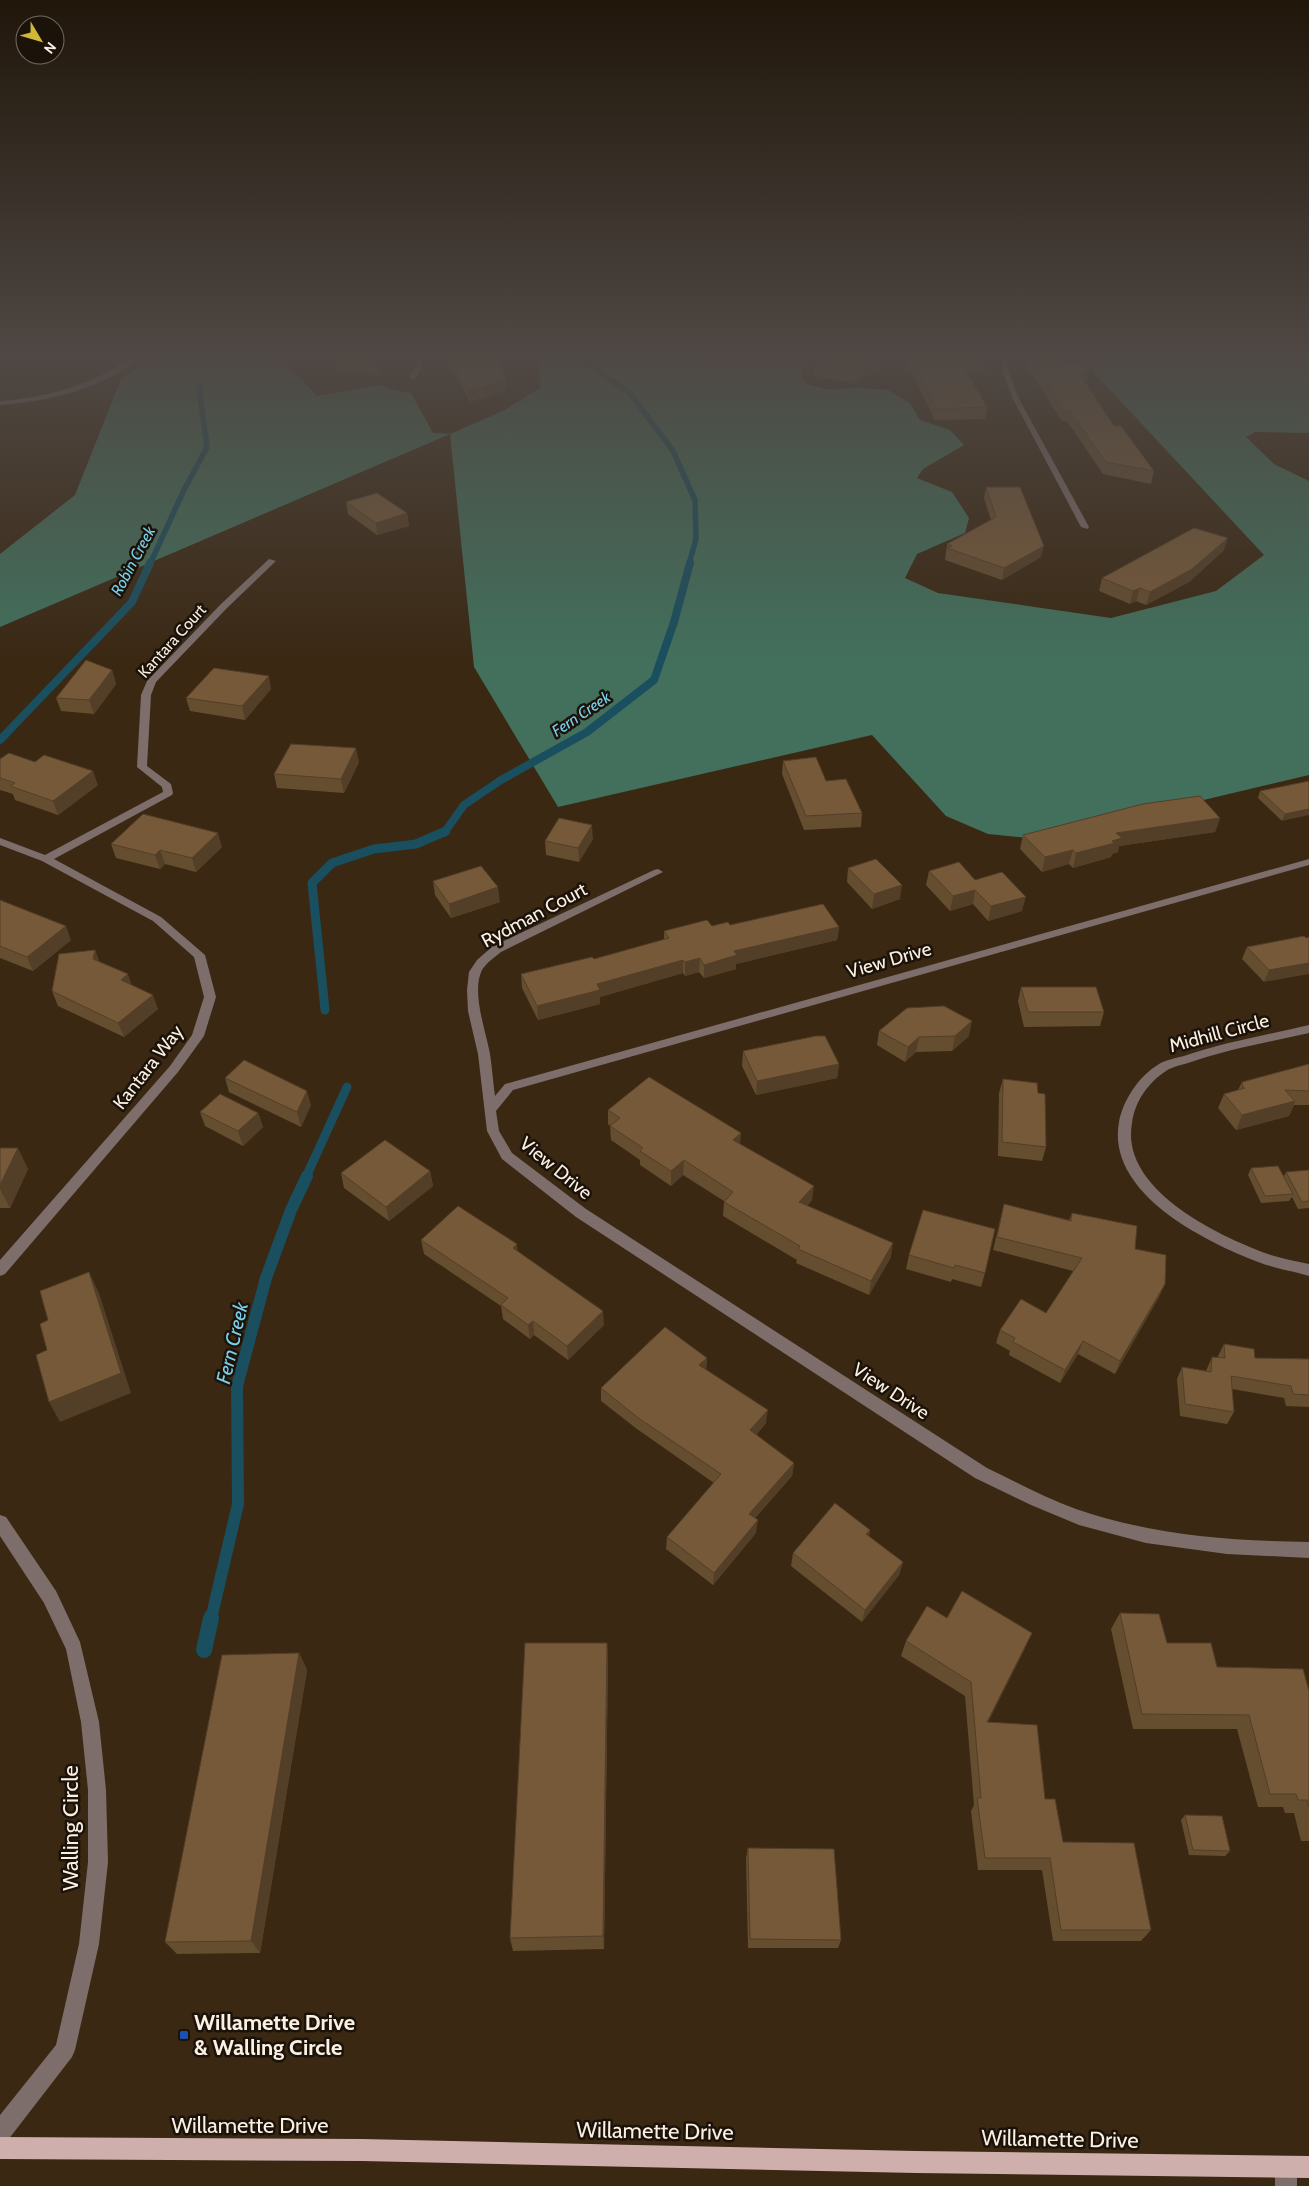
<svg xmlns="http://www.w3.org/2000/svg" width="1309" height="2186" viewBox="0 0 1309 2186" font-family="Cabin,sans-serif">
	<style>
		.forest { fill: #42705c }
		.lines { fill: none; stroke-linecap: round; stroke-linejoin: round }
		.stream-far4 { stroke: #194f5f; stroke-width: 5.5 }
		.stream-far3 { stroke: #194f5f; stroke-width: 8 }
		.stream-far2 { stroke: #194f5f; stroke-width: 9 }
		.stream-far1 { stroke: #194f5f; stroke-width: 12 }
		.stream { stroke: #194f5f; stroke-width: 16 }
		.street { fill: #7d6e6c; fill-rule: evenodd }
		.primary { fill: #ceafac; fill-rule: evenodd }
		.wall { fill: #654d30 }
		.shaded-wall { fill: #533e27 }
		.building { fill: #765938; stroke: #533e27 }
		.transit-dot { fill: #1a4fb4; stroke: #1b130a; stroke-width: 2 }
		.labels { text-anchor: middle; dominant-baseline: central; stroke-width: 5; stroke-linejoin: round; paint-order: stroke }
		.far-water-label { font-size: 16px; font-style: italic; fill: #7ad0eb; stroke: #1b130a }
		.far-street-label { font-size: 16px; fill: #fcf0e3; stroke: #1b130a }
		.street-label { font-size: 19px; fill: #fcf0e3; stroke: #1b130a }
		.water-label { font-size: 20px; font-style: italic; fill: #7ad0eb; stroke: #1b130a }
		.near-street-label { font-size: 22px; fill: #fcf0e3; stroke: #1b130a }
		.near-poi-label { font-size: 22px; font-weight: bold; fill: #fcf0e3; stroke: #1b130a; text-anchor: start }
	</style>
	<rect width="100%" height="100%" fill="#3a2813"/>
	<polygon class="forest" points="157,354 278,354 317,396 381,385 389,389 411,393 433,433 450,434 505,410 540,388 538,354 693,354 701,360 793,359 805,366 801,376 807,384 827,389 862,388 888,390 910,403 920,420 950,430 964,445 923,469 917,478 952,492 969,518 965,533 917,554 905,578 938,593 1111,618 1216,591 1264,555 1085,363 1106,354 1282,354 1309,359 1309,433 1255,432 1246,437 1274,464 1309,481 1309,775 1039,839 988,834 946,816 872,735 558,807 474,667 450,434 0,627 0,554 75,495 121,379"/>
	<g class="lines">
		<g class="stream-far4">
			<polyline points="584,354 587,364 630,393 673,451 695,500 696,539 689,564"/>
			<polyline points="150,564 184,490 207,447 199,386"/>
		</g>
		<g class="stream-far3">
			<polyline points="0,740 132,602 150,563"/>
			<polyline points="444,833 464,805 501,780 587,732 654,680 674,622 690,563"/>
		</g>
		<g class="stream-far2">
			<polyline points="325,1010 312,883 332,863 374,849 416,844 446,831"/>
			<polyline points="306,1177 347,1087"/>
		</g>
		<polyline class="stream-far1" points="211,1619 238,1504 237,1386 266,1278 291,1210 307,1176"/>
		<polyline class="stream" points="204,1650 211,1618"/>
		<g class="street">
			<path d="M 137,354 L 144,354 C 105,389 50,401 0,405 L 0,401 C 53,397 92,384 137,354 Z"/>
			<path d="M 415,354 L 421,354 C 424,362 420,376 413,380 L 410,378 L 417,360 Z"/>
			<polygon points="1004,354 1010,354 1008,370 1018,397 1089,527 1088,529 1081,527 1012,397 1002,370"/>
			<polygon points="269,559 276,561 227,608 156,682 151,695 147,766 171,784 173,793 172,795 54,859 161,917 205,955 216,997 204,1036 178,1072 5,1274 0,1276 0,1260 170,1066 192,1035 204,997 194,957 153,921 42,861 0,845 0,838 45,855 163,792 162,787 137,767 141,695 147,681 221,604"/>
			<path d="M 1309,859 L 1309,865 L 513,1090 L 496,1111 L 499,1131 L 512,1153 L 586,1209 L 987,1468 C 1016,1482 1045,1498 1076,1509 C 1151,1535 1231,1541 1309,1542 L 1309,1558 L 1227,1554 L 1146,1543 L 1079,1525 L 1031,1505 L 975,1478 L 576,1217 L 502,1159 L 487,1131 L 478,1054 L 468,1011 L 467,990 L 469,972 L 477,960 L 493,946 L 654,870 L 658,869 L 663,872 L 501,952 C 495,957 486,963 482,970 C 471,992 486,1031 490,1054 C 492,1067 493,1082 495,1096 L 505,1084 L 509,1083 Z"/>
			<path d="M 1309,1025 L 1309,1033 C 1270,1042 1229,1049 1191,1062 C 1183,1065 1173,1066 1166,1071 C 1148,1083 1135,1101 1132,1123 C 1120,1188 1214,1234 1265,1253 C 1279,1258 1295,1261 1309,1264 L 1309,1276 C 1292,1271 1274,1268 1258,1262 C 1204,1241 1106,1193 1119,1122 C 1123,1100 1139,1076 1159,1064 C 1166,1060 1176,1058 1184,1056 C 1224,1042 1267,1035 1309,1025 Z"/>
			<polygon points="0,1515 6,1517 56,1591 80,1642 99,1722 106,1790 108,1862 99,1944 75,2050 72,2057 8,2140 0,2143 0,2115 56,2045 79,1944 88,1862 88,1790 81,1722 66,1649 44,1603 0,1536"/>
			<polygon points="1286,2156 1294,2159 1297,2167 1297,2186 1275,2186 1275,2167 1278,2159"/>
		</g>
		<polygon class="primary" points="0,2137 362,2139 916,2151 1309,2156 1309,2178 916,2173 362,2161 0,2159"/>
	</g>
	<g class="wall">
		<polygon points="326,354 370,354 379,364 381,375 338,369"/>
		<polygon points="446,354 449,354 507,390 484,400 480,398 470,402 447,359"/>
		<polygon points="817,354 897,354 855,384 813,375 814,364 822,358"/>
		<polygon points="902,354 979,354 987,362 985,373 965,369 987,407 985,419 935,420"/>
		<polygon points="1029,355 1090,367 1088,378 1084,382 1114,426 1154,471 1151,484 1103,474 1067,421 1062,421 1027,367"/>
		<polygon points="986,487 1041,557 1002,580 945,560 947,544 991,520 984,498"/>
		<polygon points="346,502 407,513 409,526 377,535 348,514"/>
		<polygon points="1224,550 1189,582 1146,605 1136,601 1130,604 1099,591 1102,578"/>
		<polygon points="112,670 116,684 94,714 61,711 56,698"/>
		<polygon points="271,689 245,720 190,711 186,698"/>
		<polygon points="0,759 98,785 58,815 15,800 13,794 0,790"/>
		<polygon points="783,761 826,781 862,813 861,827 804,830 782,774"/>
		<polygon points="359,762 344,793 277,788 274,774"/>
		<polygon points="1309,781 1282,821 1258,798 1260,791"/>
		<polygon points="1220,818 1215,832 1119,846 1118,852 1112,854 1111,857 1073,868 1069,864 1042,872 1020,849 1023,835"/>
		<polygon points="593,839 579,862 546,855 545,841"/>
		<polygon points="111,844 222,847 196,872 165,864 160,869 116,858"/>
		<polygon points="848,868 900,899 872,909 847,882"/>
		<polygon points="929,871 975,880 1022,911 988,921 973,904 950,911 926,885"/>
		<polygon points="433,881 500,902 451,918 435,895"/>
		<polygon points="0,900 71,940 33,971 0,958"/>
		<polygon points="730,925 839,927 837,940 736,964 736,969 704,978 699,972 685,976 683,973 600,997 600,1004 538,1020 522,988 521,974 594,959 664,940 664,931"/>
		<polygon points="1306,938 1264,982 1242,959 1247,947"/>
		<polygon points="95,950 99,961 131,985 158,1009 124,1037 58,1006 52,991"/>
		<polygon points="1021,987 1104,1012 1100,1026 1024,1027 1018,1001"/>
		<polygon points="879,1031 969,1036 952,1051 916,1052 905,1062 877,1045"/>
		<polygon points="743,1051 839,1064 837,1078 756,1095 742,1066"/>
		<polygon points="1309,1064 1309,1105 1294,1105 1289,1116 1236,1130 1218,1108 1224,1094 1238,1090 1242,1082"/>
		<polygon points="225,1078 311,1105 301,1127 229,1092"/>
		<polygon points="1003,1079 1038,1093 1046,1147 1042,1161 998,1156 999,1093"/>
		<polygon points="608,1110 740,1144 812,1200 807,1206 891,1257 869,1295 796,1263 797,1260 723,1216 724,1202 724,1201 683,1175 671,1186 640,1165 640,1160 611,1140 610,1126 608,1124"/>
		<polygon points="200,1112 258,1113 263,1127 243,1146 205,1126"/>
		<polygon points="0,1148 28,1169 10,1208 0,1208"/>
		<polygon points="1251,1168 1284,1176 1286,1172 1309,1170 1309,1208 1298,1209 1292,1197 1289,1201 1261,1203 1248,1175"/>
		<polygon points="430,1171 433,1186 389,1221 344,1188 341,1173"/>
		<polygon points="1004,1204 1069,1220 1072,1213 1135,1249 1165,1284 1159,1297 1115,1374 1078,1354 1060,1383 1009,1355 1010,1351 996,1343 1000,1330 1046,1313 1073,1271 993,1250"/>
		<polygon points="923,1210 985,1273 981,1287 952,1279 951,1282 906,1269 909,1255"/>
		<polygon points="421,1240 518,1251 604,1325 568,1360 534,1335 530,1339 503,1319 501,1306 424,1254"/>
		<polygon points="1224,1344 1255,1358 1309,1359 1309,1407 1286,1406 1284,1398 1232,1389 1234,1412 1227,1424 1180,1416 1177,1379 1182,1367 1206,1371 1212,1357 1218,1357 1218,1356"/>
		<polygon points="707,1358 706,1370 766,1423 756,1435 794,1463 792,1476 755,1518 756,1533 713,1585 666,1549 667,1537 714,1483 637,1429 601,1401 601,1388"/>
		<polygon points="870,1530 869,1537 903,1562 899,1575 862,1622 791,1566 793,1553"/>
		<polygon points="1120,1613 1167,1643 1217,1667 1309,1691 1309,1841 1301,1841 1294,1813 1285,1813 1283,1807 1258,1807 1237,1729 1133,1729 1111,1629"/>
		<polygon points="947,1618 1025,1648 988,1722 1045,1799 1063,1842 1151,1930 1141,1941 1053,1941 1042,1870 978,1870 971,1811 974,1805 965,1696 901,1656 906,1641"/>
		<polygon points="607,1643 608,1660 604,1949 513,1951 510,1938"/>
		<polygon points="299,1653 307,1670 260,1953 177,1954 165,1942"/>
		<polygon points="1185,1815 1230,1851 1225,1856 1189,1855 1181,1820"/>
		<polygon points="748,1848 841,1940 838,1948 748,1948 746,1858"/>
	</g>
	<g class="shaded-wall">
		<polygon points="883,354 897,354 855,384 856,372"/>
		<polygon points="1090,367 1088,378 1078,388 1081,376"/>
		<polygon points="507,378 507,390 484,400 483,388"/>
		<polygon points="479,387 480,398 470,402 469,391"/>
		<polygon points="407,513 409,526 377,535 376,523"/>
		<polygon points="1228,538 1224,550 1189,582 1146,605 1150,592"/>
		<polygon points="1044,546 1041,557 1002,580 1004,568"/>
		<polygon points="1140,588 1136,601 1130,604 1133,591"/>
		<polygon points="112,670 116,684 94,714 89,700"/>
		<polygon points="269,676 271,689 245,720 242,706"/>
		<polygon points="356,748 359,762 344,793 341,779"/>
		<polygon points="93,771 98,785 58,815 53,801"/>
		<polygon points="1309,809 1309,815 1282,821 1285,814"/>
		<polygon points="1220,818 1215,832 1119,846 1118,852 1112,854 1111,857 1073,868 1076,853 1116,833"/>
		<polygon points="592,825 593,839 579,862 578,848"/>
		<polygon points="218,833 222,847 196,872 192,858"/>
		<polygon points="160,850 165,864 160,869 155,855"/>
		<polygon points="1073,850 1069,864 1042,872 1045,857"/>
		<polygon points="902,885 900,899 872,909 874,894"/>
		<polygon points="498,887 500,902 451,918 449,904"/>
		<polygon points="975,890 973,904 950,911 953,896"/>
		<polygon points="1026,897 1022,911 988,921 991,906"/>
		<polygon points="66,926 71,940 33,971 27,957"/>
		<polygon points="839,927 837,940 736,964 736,969 704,978 704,965 734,951"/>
		<polygon points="95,950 100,964 93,959"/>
		<polygon points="700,958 699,972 685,976 685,962"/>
		<polygon points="683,960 683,973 600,997 600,1004 538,1020 537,1006 597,984"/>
		<polygon points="1309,963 1309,974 1264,982 1269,970"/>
		<polygon points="128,974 133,989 121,980"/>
		<polygon points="153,995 158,1009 124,1037 118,1023"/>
		<polygon points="972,1021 969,1036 952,1051 955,1036"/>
		<polygon points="919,1037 916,1052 905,1062 908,1047"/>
		<polygon points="839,1064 837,1078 756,1095 757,1081"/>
		<polygon points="307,1091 311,1105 301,1127 297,1112"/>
		<polygon points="1295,1101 1289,1116 1236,1130 1242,1115"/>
		<polygon points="258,1113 263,1127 243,1146 238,1131"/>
		<polygon points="741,1133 740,1147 733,1140"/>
		<polygon points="18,1148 28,1169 10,1208 0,1189 0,1185"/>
		<polygon points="684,1160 683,1175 671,1186 671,1171"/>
		<polygon points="430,1171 433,1186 389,1221 386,1207"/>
		<polygon points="814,1186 812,1200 797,1216 799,1202"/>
		<polygon points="893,1243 891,1257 869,1295 871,1281"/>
		<polygon points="517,1244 518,1258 513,1248"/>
		<polygon points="89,1272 99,1293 131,1393 60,1422 49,1402"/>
		<polygon points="1165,1284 1159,1297 1115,1374 1120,1361"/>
		<polygon points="603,1311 604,1325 568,1360 567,1346"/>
		<polygon points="533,1321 534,1335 530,1339 528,1325"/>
		<polygon points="1083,1341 1078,1354 1060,1383 1065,1370"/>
		<polygon points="707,1358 706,1371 699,1365"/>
		<polygon points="768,1410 766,1423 748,1443 750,1430"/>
		<polygon points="794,1463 792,1476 747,1526 749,1514"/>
		<polygon points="758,1520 756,1533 713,1585 714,1573"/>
		<polygon points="870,1530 867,1542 866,1534"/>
		<polygon points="903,1562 899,1575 862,1622 865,1610"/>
		<polygon points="1032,1633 1025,1648 981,1736 987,1722"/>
		<polygon points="607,1643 608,1660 604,1949 603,1936"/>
		<polygon points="299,1653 307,1670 260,1953 251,1941"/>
	</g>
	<g class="building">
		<polygon points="334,354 370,354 379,364 336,357"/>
		<polygon points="449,354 492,354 507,378 483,388 479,387 469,391"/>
		<polygon points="828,354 883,354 856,372 814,364"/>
		<polygon points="909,354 979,354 987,362 958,357 987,407 936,409"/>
		<polygon points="1029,355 1090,367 1081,376 1114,426 1121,426 1154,471 1106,462 1069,410 1064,410"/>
		<polygon points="986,487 1020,487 1044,546 1004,568 947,548 952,546 947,544 996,517"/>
		<polygon points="377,493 407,513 376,523 346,502"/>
		<polygon points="1194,528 1228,538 1192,569 1150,592 1140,588 1133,591 1102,578"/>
		<polygon points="86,660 112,670 89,700 56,698"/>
		<polygon points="214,668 269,676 242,706 186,698"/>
		<polygon points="291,744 356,748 341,779 274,774"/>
		<polygon points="9,753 35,762 44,755 93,771 53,801 10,786 15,783 0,778 0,759"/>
		<polygon points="816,757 826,781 846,779 862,813 806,816 783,761"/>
		<polygon points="1309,781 1309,809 1285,814 1260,791"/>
		<polygon points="1200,796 1220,818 1116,833 1122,838 1112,841 1115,843 1076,853 1073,850 1045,857 1023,835 1143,804"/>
		<polygon points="143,814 218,833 192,858 160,850 155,855 111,844"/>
		<polygon points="559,818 592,825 578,848 545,841"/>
		<polygon points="876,859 902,885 874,894 848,868"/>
		<polygon points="959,862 975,880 1002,872 1026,897 991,906 975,890 953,896 929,871"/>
		<polygon points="481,866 498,887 449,904 433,881"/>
		<polygon points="0,900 66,926 27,957 0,946"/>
		<polygon points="823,904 839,927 734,951 737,955 704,965 700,958 685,962 683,960 597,984 600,990 537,1006 521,974 592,957 594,959 669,938 664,931 707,920 712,926 728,922 730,925"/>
		<polygon points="1304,936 1306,938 1309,937 1309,963 1269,970 1247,947"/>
		<polygon points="95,950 93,959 128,974 121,980 153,995 118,1023 52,991 59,954"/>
		<polygon points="1021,987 1096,987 1104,1012 1028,1012"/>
		<polygon points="944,1006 972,1021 955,1036 919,1037 908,1047 879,1031 907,1008"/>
		<polygon points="816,1036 825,1036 839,1064 757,1081 743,1051"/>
		<polygon points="244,1060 307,1091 297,1112 225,1078"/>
		<polygon points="1309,1064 1309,1091 1285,1090 1295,1101 1242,1115 1224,1094 1245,1088 1243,1088 1242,1082"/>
		<polygon points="649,1077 741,1133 733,1140 814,1186 799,1202 893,1243 871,1281 798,1249 800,1246 724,1202 733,1192 684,1160 671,1171 640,1151 643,1148 610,1126 620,1118 608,1110"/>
		<polygon points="1003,1079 1037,1083 1038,1093 1045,1094 1046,1147 1002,1142"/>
		<polygon points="220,1094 258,1113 238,1131 200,1112"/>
		<polygon points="385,1140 430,1171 386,1207 341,1173"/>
		<polygon points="0,1148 18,1148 0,1185"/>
		<polygon points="1278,1166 1293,1194 1265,1196 1251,1168"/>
		<polygon points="1309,1170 1309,1201 1302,1202 1286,1172"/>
		<polygon points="1004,1204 1071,1221 1072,1213 1137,1226 1135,1249 1166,1255 1165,1284 1120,1361 1083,1341 1065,1370 1013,1342 1015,1338 1000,1330 1021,1299 1046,1313 1082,1258 997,1237"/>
		<polygon points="458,1206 517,1244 513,1248 603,1311 567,1346 533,1321 528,1325 501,1305 508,1298 421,1240"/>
		<polygon points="923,1210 995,1229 985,1273 955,1265 954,1268 909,1255"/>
		<polygon points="89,1272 121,1373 49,1402 36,1355 47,1350 40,1324 48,1320 40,1291"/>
		<polygon points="665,1327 707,1358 699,1365 768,1410 750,1430 794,1463 749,1514 758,1520 714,1573 667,1537 721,1474 637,1417 601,1388"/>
		<polygon points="1224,1344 1254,1349 1255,1358 1309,1359 1309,1395 1293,1394 1291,1386 1231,1376 1234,1412 1185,1404 1182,1367 1211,1372 1212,1357 1225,1358"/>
		<polygon points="835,1503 870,1530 866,1534 903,1562 865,1610 793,1553"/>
		<polygon points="962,1591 1032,1633 987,1722 1037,1725 1045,1799 1055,1799 1063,1842 1134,1843 1151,1930 1061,1930 1050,1858 985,1858 977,1798 981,1798 971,1682 906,1641 927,1606 947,1618"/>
		<polygon points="1120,1613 1159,1614 1167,1643 1211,1643 1217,1667 1303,1669 1309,1691 1309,1807 1307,1800 1298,1800 1296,1794 1270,1794 1249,1715 1142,1714"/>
		<polygon points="525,1643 607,1643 603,1936 510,1938"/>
		<polygon points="299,1653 251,1941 165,1942 222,1655"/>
		<polygon points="1185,1815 1222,1816 1230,1851 1193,1850"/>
		<polygon points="748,1848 834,1849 841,1940 750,1939"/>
	</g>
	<linearGradient id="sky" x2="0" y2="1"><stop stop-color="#20160a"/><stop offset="0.54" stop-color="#4f4844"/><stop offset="1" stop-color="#4f4844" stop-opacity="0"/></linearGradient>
	<rect width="1309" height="660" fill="url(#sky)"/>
	<rect class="transit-dot" x="179" y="2030" width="10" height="10" rx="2.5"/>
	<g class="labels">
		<g class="far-water-label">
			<text transform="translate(133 561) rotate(-62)">Robin Creek</text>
			<text transform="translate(581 714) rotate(-34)">Fern Creek</text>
		</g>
		<g class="far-street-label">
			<text transform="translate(172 641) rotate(-48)">Kantara Court</text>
		</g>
		<g class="street-label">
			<text transform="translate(534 915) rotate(-28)">Rydman Court</text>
			<text transform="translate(889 960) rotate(-16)">View Drive</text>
			<text transform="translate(1219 1033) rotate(-15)">Midhill Circle</text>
			<text transform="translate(148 1067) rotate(-52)">Kantara Way</text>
			<text transform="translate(556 1168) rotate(39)">View Drive</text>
			<text transform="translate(891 1391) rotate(33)">View Drive</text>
		</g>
		<g class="water-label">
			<text transform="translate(232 1343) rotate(-77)">Fern Creek</text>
		</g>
		<g class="near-street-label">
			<text transform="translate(70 1828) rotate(-90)">Walling Circle</text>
			<text x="250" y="2125">Willamette Drive</text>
			<text transform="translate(655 2131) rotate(1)">Willamette Drive</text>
			<text transform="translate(1060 2139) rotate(1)">Willamette Drive</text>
		</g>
		<g class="near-poi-label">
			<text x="194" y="2022">Willamette Drive<tspan x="194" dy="25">&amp; Walling Circle</tspan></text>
		</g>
	</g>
	<g transform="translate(40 40) rotate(128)"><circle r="24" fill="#1b130a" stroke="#756b61"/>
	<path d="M0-4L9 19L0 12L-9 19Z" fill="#ceb837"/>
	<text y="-8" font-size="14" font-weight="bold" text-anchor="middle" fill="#fcf0e3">N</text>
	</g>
</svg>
